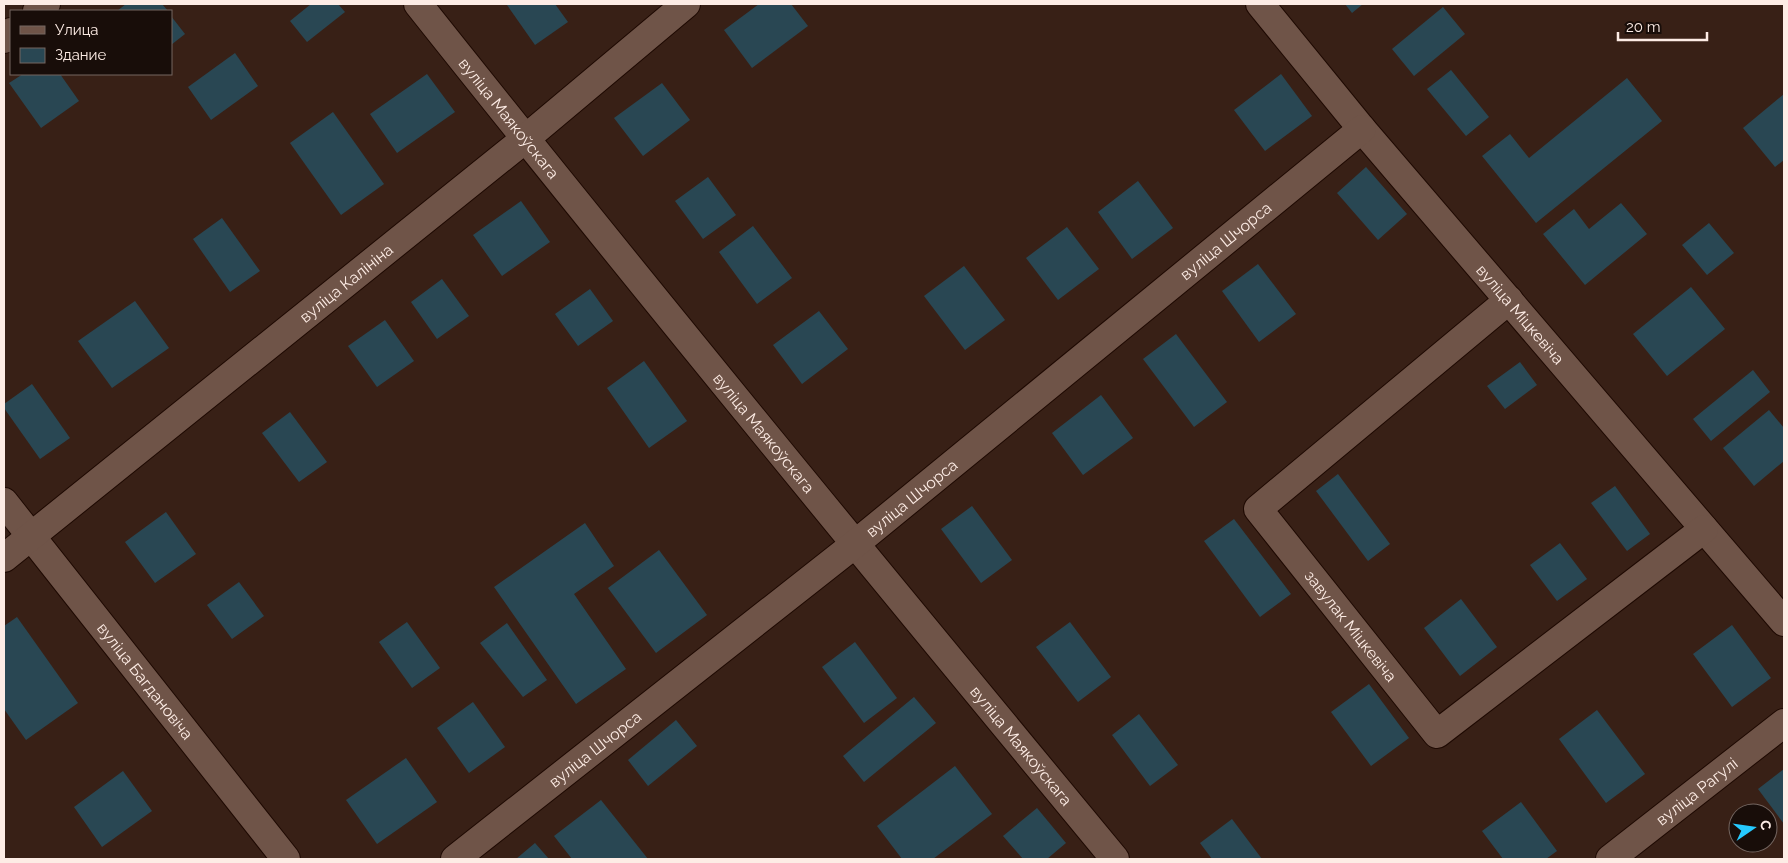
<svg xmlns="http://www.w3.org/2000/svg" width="1788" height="863" viewBox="0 0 1788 863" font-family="Raleway,sans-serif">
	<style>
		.building { fill: #294753 }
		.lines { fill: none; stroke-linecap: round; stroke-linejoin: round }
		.minor-casing { stroke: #1e0902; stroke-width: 30 }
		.minor { stroke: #6f5448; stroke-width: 28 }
		.labels { text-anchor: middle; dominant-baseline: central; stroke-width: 5; stroke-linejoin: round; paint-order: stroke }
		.street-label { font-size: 16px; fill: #fdece5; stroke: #180d09 }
	</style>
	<rect width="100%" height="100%" fill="#382016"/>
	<g class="building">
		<polygon points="126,4 162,4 168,11 117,11"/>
		<polygon points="311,4 338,4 345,12 307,42 290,21"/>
		<polygon points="509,4 555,4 568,22 535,45 507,5"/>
		<polygon points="759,4 791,4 808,26 752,68 724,30"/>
		<polygon points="1345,4 1363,4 1352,13"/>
		<polygon points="1443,7 1465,34 1414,76 1392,49"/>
		<polygon points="171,16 185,34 171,45"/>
		<polygon points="235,53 258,86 211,120 188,87"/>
		<polygon points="1451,70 1489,117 1466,136 1427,89"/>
		<polygon points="23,74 60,74 79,101 41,128 9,83"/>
		<polygon points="427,74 455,112 397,153 370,114"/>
		<polygon points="1281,74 1312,116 1265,151 1234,110"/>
		<polygon points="1627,78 1662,121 1536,223 1482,156 1510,134 1529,158"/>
		<polygon points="662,83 690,120 643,156 614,118"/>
		<polygon points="1784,94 1784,160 1775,167 1743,128"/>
		<polygon points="333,112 384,184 341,215 290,143"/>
		<polygon points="1366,167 1407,214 1378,240 1337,193"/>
		<polygon points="708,177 736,215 703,239 675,201"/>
		<polygon points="1138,181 1173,228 1132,259 1098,212"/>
		<polygon points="521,201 550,242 502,276 473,235"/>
		<polygon points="1621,203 1647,234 1585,285 1543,234 1574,209 1589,229"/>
		<polygon points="222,218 260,271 230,292 193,239"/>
		<polygon points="1709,223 1734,253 1707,275 1682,245"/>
		<polygon points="753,226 792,278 757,304 719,252"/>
		<polygon points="1067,227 1099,269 1058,300 1026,258"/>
		<polygon points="1258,264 1296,314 1259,342 1222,291"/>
		<polygon points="964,266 1005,320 965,350 924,296"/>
		<polygon points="442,279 469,316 437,339 411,302"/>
		<polygon points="1691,287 1725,329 1667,376 1633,334"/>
		<polygon points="590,289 613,321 578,346 555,314"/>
		<polygon points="135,301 169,348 112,388 78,341"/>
		<polygon points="819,311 848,349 802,384 773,345"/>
		<polygon points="385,320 414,361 377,387 348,346"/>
		<polygon points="1176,334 1227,402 1194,427 1143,359"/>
		<polygon points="644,361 687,421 649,448 607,388"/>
		<polygon points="1520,362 1537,385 1505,409 1487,386"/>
		<polygon points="1753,370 1770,392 1711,441 1693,419"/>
		<polygon points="32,384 70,438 40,459 4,408 4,404"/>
		<polygon points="1101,395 1133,438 1083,475 1052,433"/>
		<polygon points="1769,410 1784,428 1784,461 1754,486 1723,448"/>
		<polygon points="290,412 327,462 299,482 262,433"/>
		<polygon points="1338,474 1390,544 1368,561 1316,491"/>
		<polygon points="1615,486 1650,534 1627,551 1591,503"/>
		<polygon points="972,506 1012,560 981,583 941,529"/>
		<polygon points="166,512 196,554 155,583 125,542"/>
		<polygon points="1234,519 1291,594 1260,617 1204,541"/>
		<polygon points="585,523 614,566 574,594 626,669 576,704 494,587"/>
		<polygon points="1560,543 1587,579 1557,601 1530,565"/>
		<polygon points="659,550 707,615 656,653 608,588"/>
		<polygon points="239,582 264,616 232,639 207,605"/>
		<polygon points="1461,599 1497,647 1460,676 1424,628"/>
		<polygon points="17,617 78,703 26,740 4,709 4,626"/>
		<polygon points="407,622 440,668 412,688 379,642"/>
		<polygon points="1070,622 1111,677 1078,702 1036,647"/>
		<polygon points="507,623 547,680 523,697 480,643"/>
		<polygon points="1732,625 1771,678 1732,707 1693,654"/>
		<polygon points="855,642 897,698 864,723 822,667"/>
		<polygon points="1369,684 1409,738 1371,766 1331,712"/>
		<polygon points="914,697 936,723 864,782 843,756"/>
		<polygon points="473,702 505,747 469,773 437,728"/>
		<polygon points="1597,710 1645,774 1606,803 1559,739"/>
		<polygon points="1139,714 1178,765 1150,786 1112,735"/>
		<polygon points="676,720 697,746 648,786 628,760"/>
		<polygon points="406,758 437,802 377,844 346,800"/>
		<polygon points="955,766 992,814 933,859 902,859 877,826"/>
		<polygon points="1784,769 1784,824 1758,789"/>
		<polygon points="123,771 152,811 102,847 74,807"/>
		<polygon points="601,800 648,859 572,859 554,836"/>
		<polygon points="1521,802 1557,851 1546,859 1503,859 1482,831"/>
		<polygon points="1037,808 1066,843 1047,859 1023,859 1003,836"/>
		<polygon points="1232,819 1262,859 1212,859 1200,843"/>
		<polygon points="535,843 549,859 516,859"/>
	</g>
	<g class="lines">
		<g class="minor-casing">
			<g id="minor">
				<path id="s1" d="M 418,4 C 647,292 881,576 1115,859"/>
				<path id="s2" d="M 1260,4 L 1362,129 L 1784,622"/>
				<polyline points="37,11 46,4"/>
				<polyline points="4,39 11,32"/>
				<path id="s3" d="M 1509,300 L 1258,509 L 1437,734 L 1704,529"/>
				<path id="s4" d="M 4,502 L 286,859"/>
				<path id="s5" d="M 4,558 L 525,139 L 686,4"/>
				<path id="s6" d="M 455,859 L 855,544 L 1362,129"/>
				<path id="s7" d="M 1610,859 L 1784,723"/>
			</g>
		</g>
		<use href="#minor" class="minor"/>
	</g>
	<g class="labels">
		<g class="street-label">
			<text stroke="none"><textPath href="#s1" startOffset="146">вуліца Маякоўскага</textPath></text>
			<text stroke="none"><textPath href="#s6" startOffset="988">вуліца Шчорса</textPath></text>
			<text stroke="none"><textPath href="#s5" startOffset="439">вуліца Калініна</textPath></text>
			<text stroke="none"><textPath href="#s2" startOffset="405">вуліца Міцкевіча</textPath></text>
			<text stroke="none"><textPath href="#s1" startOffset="551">вуліца Маякоўскага</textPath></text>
			<text stroke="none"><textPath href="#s6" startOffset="582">вуліца Шчорса</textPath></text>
			<text stroke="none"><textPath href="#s3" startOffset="476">завулак Міцкевіча</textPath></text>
			<text stroke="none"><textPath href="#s4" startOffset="228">вуліца Багдановіча</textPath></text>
			<text stroke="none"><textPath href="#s1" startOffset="956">вуліца Маякоўскага</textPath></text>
			<text stroke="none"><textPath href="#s6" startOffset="178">вуліца Шчорса</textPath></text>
			<text stroke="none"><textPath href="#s7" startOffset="110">вуліца Рагулі</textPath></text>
		</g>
	</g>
	<rect width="1788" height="863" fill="none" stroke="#fdece5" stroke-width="10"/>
	<rect x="10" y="10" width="162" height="65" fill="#180d09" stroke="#746661"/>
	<rect x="20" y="26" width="25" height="8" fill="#6f5448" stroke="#746661"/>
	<text x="55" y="35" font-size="15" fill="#fdece5">Улица</text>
	<rect x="20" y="48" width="25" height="15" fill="#294753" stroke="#746661"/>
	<text x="55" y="60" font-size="15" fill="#fdece5">Здание</text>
	<g transform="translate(1753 828) rotate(77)"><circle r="24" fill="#180d09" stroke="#746661"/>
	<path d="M0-4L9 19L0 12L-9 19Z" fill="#26c9fe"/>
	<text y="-8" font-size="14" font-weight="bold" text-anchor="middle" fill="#fdece5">С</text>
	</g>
	<path d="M1618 32v8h89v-8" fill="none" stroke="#fdece5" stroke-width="2.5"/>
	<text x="1626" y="32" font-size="15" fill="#fdece5" stroke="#180d09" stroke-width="4" paint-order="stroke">20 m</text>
</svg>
